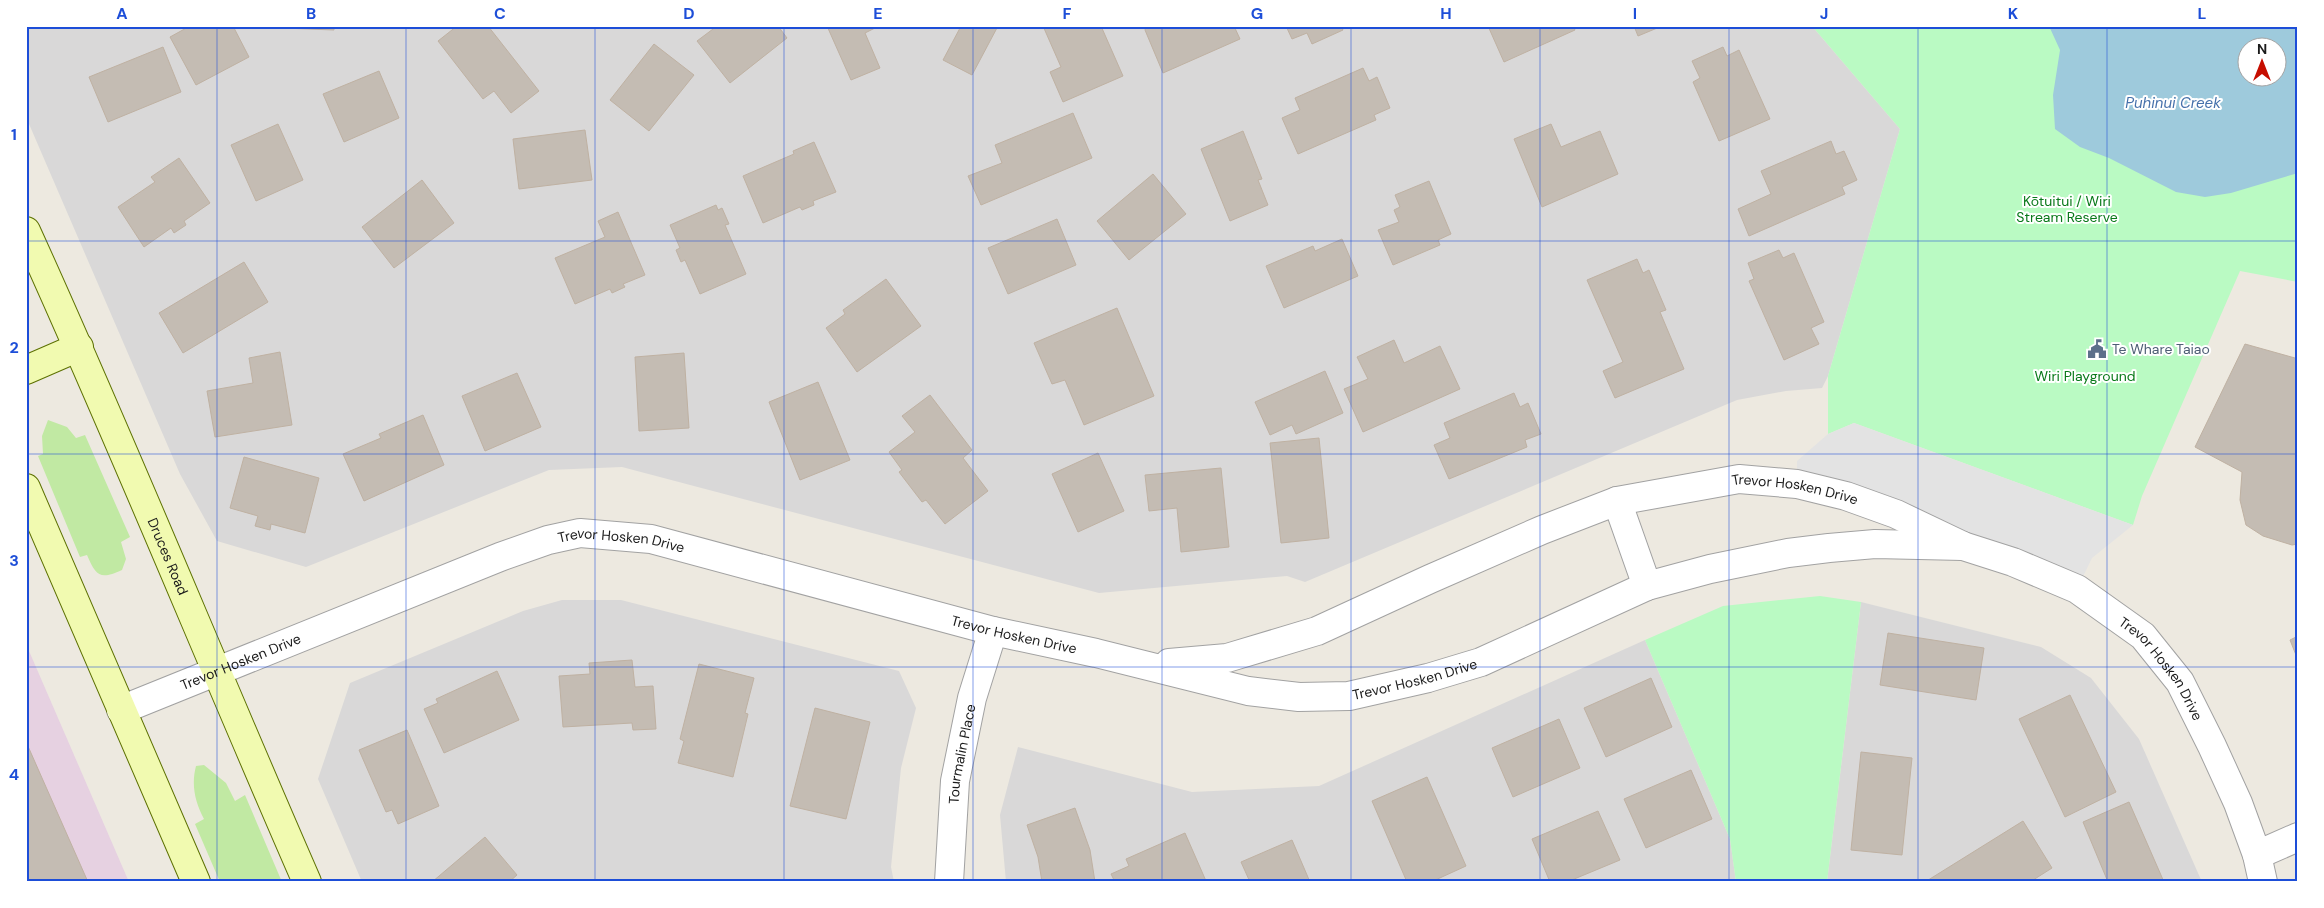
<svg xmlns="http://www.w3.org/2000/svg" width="2324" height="908" viewBox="0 0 2324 908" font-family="'DM Sans',sans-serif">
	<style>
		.residential { fill: #d9d8d8 }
		.industrial { fill: #e6d1e1 }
		.grass { fill: #c1e9a3 }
		.park { fill: #bafac3; fill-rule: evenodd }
		.parking { fill: #e3e3e3 }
		.water { fill: #9ecadc; fill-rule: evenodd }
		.building { fill: #c4bcb3; stroke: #bfb1a2 }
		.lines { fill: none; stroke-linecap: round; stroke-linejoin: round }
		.street-casing { stroke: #a2a2a2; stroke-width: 30 }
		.secondary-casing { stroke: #5d7102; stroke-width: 30 }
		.street { stroke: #fff; stroke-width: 28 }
		.secondary { stroke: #f1fab0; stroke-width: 28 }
		.grid { fill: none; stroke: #1d4ed8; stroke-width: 1; stroke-opacity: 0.55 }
		.labels { text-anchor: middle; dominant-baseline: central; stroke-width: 4; stroke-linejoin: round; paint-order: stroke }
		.park-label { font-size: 14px; fill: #09791a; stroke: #fff }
		.service-label { font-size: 14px; fill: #4e5e75; stroke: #fff; text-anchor: start }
		.street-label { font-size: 14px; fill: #1b1b1b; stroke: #fff }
		.water-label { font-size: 15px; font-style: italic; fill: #4671ab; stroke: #fff }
		.neatline { fill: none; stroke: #1d4ed8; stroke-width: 2 }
		.grid-label { font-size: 16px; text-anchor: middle; font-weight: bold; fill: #1d4ed8 }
	</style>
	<rect width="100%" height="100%" fill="#ede9e0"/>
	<g class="residential">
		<polygon points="26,26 1812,26 1900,129 1828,376 1822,388 1786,391 1737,400 1305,582 1287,576 1099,593 622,467 549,470 306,567 217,541 180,474 26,117"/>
		<polygon points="562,600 621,600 899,671 916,708 901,768 891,867 894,882 362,882 318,779 350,683 523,611"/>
		<polygon points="1861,602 2041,647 2091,678 2139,739 2202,882 1827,882"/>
		<polygon points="1645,640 1730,839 1736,882 1006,882 1000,815 1018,747 1192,792 1319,786"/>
	</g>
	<polygon class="industrial" points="26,644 129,882 26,882"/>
	<g class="grass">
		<path d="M 48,420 L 67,427 L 76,438 L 85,435 L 130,537 L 121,542 L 126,559 L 122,570 C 100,580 96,576 87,555 L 80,557 L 38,456 L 43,454 L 42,436 Z"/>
		<path d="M 204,765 L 226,783 L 235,801 L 245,795 L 282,882 L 220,882 L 195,824 L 204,819 C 195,802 191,785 196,766 Z"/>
	</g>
	<g class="park">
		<path d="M 1812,26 L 2298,26 L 2298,282 L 2240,271 L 2142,496 L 2133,525 L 1854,423 L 1828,434 L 1828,376 L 1900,129 ZM 2246,48 L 2276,48 L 2276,78 L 2246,78 Z"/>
		<polygon points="1820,596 1861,602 1827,882 1736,882 1730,839 1645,640 1723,606"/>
	</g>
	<polygon class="parking" points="1854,423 2133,525 2092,558 2077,589 1797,484 1797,461 1828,434"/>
	<path class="water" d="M 2049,26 L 2298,26 L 2298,173 L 2231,193 L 2205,197 L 2176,192 L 2109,158 L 2080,147 L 2055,129 L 2053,95 L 2060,50 ZM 2246,48 L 2276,48 L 2276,78 L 2246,78 Z"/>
	<g class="building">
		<polygon points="190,26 233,26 249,57 196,85 170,37"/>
		<polygon points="284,26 334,26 334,30 283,28"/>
		<polygon points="457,26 488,26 539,91 511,113 494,91 483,99 438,41"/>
		<polygon points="717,26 778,26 787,38 730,83 697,41"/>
		<polygon points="827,26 879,26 865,33 880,68 851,80"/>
		<polygon points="957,26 998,26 972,75 943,60 960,28"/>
		<polygon points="1043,26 1101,26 1123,76 1063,102 1050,72 1061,67"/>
		<polygon points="1146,26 1234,26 1240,39 1163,73 1145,30"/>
		<polygon points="1286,26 1341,26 1343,30 1312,44 1307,33 1292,39"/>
		<polygon points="1488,26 1573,26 1575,30 1504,62"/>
		<polygon points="1634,26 1662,26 1638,36"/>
		<polygon points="654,44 694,75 649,131 610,100"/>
		<polygon points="163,47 181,92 108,122 89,77"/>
		<polygon points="1723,47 1727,56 1739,50 1770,119 1719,141 1693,82 1700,78 1692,61"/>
		<polygon points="1363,68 1369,81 1377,77 1390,108 1374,115 1376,120 1298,154 1282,118 1300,110 1295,98"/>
		<polygon points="379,71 399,118 344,142 323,94"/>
		<polygon points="1073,113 1092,158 981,205 968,176 1002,163 995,145"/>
		<polygon points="278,124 303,180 256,201 231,145"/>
		<polygon points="1551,124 1561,147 1600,131 1618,174 1542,207 1514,139"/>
		<polygon points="585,130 592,180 519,189 513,139"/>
		<polygon points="1243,131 1262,179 1258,180 1268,205 1230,221 1201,149"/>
		<polygon points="1831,141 1836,154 1844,151 1857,180 1842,187 1845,194 1749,236 1738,209 1771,194 1761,171"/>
		<polygon points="814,142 836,192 813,201 814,205 802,210 800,207 763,223 743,176 794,154 793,151"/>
		<polygon points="179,158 210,203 184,221 186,225 174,233 171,228 144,247 118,207 155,182 151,177"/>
		<polygon points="1153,174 1186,214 1129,260 1097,221"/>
		<polygon points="422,180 454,223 394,268 362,227"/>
		<polygon points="1429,181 1451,234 1438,240 1440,245 1393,265 1378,230 1399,222 1394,210 1400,207 1395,195"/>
		<polygon points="716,205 718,210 722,208 729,224 725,225 746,274 700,294 685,260 681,262 676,250 680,248 670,225"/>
		<polygon points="618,212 645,275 623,284 625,287 612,293 610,289 575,304 555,258 605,237 598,221"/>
		<polygon points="1057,219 1076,265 1008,294 988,248"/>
		<polygon points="1342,239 1358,276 1284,308 1266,266 1313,246 1315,251"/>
		<polygon points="1779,250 1783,258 1794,253 1824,322 1811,328 1819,344 1784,360 1749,281 1754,279 1748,263"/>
		<polygon points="1637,259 1643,273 1649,270 1666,310 1660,312 1684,369 1615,398 1603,371 1623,362 1587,280"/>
		<polygon points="244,262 268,302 183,353 159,313"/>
		<polygon points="886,279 921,326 857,372 826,328 845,314 843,310"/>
		<polygon points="1117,308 1154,396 1084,425 1065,380 1052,384 1034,343"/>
		<polygon points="1394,340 1404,363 1440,346 1460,389 1363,432 1344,389 1368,379 1357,357"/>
		<polygon points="2245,344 2295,358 2298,355 2298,544 2292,545 2263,536 2246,525 2240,500 2242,472 2195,447"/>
		<polygon points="280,352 292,425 215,437 207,391 253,383 249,358"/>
		<polygon points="684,353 689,428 639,431 635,357"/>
		<polygon points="1325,371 1343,413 1296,434 1292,425 1270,435 1255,402"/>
		<polygon points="517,373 541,427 485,451 462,396"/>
		<polygon points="818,382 850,460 800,480 769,402"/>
		<polygon points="1514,393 1520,407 1528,403 1541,434 1525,440 1527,447 1449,479 1434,445 1450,438 1444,423"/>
		<polygon points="930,395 972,450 963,458 988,491 945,524 926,500 922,502 899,472 902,470 889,452 915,432 902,416"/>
		<polygon points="423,415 444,465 364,501 343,454 381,438 379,434"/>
		<polygon points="1319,438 1329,538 1281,543 1270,443"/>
		<polygon points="1098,453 1124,511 1078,532 1052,474"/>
		<polygon points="244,457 319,478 305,533 271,524 270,530 255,526 258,516 230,508"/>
		<polygon points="1221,468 1229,547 1181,552 1177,508 1149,511 1145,475"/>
		<polygon points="1888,633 1984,648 1976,700 1880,685"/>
		<polygon points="2298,636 2298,660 2290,640"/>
		<polygon points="632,660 635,687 653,686 656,729 633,730 632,723 563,727 559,676 590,674 589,663"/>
		<polygon points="699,664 754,678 745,713 748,714 733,777 678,763 684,741 680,739"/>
		<polygon points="497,671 519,720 444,753 424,709 438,703 436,699"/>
		<polygon points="1651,678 1672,727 1606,757 1584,708"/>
		<polygon points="2070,695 2116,792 2065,817 2019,719"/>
		<polygon points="815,708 870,722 846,819 790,806"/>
		<polygon points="1559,719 1580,768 1513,797 1492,748"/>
		<polygon points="407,730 439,806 398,824 392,810 386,812 359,750"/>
		<polygon points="26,744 27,744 88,882 26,882"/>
		<polygon points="1861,752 1912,758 1902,855 1851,850"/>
		<polygon points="1691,770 1712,819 1646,848 1624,799"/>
		<polygon points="1427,777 1466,866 1431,882 1407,882 1372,801"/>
		<polygon points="2129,802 2164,882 2108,882 2083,822"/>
		<polygon points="1075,808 1090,850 1095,882 1042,882 1038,857 1027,825"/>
		<polygon points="1598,811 1620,860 1567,882 1550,882 1532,839"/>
		<polygon points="2023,821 2052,868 2030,882 1925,882"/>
		<polygon points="1185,833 1206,881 1115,882 1111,874 1129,866 1126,859"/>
		<polygon points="485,837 517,875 509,882 432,882"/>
		<polygon points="1292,840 1310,882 1250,882 1241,862"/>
	</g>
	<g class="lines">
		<g class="street-casing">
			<g id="street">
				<polyline points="1617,501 1647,586"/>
				<path id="s1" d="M 1169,663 L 1227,658 L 1317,631 L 1430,579 L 1542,530 L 1617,501 L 1739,479 L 1797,484 L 1846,496 L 1896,514 L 1963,546 L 2013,562 L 2077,589 L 2143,636 L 2180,682 L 2212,746 L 2238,803 L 2257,855 L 2263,882"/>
				<path id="s2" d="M 121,710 L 500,557 L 548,540 L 580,533 L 651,539 L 993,631 L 1096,653 L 1248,691 L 1299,697 L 1349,696 L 1428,678 L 1481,662 L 1647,586 L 1710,569 L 1788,553 L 1829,548 L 1875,544 L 1963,546"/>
				<polyline points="2257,855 2298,837"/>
				<path id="s3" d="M 949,882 L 955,781 L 972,698 L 993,631"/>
			</g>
		</g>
		<g class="secondary-casing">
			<g id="secondary">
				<path id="s4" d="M 26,231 C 124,446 212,665 307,882"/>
				<polyline points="26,370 79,347"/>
				<polyline points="26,488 196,882"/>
			</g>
		</g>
		<use href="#street" class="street"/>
		<use href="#secondary" class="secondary"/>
	</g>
	<path class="grid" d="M 217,26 L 217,882M 406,26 L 406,882M 595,26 L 595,882M 784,26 L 784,882M 973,26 L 973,882M 1162,26 L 1162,882M 1351,26 L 1351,882M 1540,26 L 1540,882M 1729,26 L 1729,882M 1918,26 L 1918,882M 2107,26 L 2107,882M 26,241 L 2298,241M 26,454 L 2298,454M 26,667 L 2298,667"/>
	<defs>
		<g id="civic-bare" transform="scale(1.5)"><path d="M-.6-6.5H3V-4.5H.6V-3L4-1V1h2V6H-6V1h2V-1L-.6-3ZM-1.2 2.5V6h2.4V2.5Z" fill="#5c6f8a" stroke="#fff" stroke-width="2.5" paint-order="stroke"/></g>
	</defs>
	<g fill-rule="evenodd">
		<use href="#civic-bare" x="2097" y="349"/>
	</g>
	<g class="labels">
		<g class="park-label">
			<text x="2067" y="201">Kōtuitui / Wiri<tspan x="2067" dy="16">Stream Reserve</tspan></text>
			<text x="2085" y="376">Wiri Playground</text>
		</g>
		<g class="service-label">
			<text x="2112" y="349">Te Whare Taiao</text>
		</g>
		<g class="street-label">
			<text stroke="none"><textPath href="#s1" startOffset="660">Trevor Hosken Drive</textPath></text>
			<text stroke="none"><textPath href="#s2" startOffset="534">Trevor Hosken Drive</textPath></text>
			<text stroke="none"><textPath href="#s4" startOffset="355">Druces Road</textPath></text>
			<text stroke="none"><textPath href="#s2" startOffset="939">Trevor Hosken Drive</textPath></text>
			<text stroke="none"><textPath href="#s2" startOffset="129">Trevor Hosken Drive</textPath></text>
			<text stroke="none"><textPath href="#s1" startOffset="1079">Trevor Hosken Drive</textPath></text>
			<text stroke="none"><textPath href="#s2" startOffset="1349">Trevor Hosken Drive</textPath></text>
			<text stroke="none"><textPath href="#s3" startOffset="129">Tourmalin Place</textPath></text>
		</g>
		<g class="water-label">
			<text x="2173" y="103">Puhinui Creek</text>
		</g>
	</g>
	<rect width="2324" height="908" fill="none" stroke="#ffffff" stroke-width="55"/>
	<g transform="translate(2262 62)"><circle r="24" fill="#ffffff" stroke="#a4a4a4"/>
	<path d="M0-4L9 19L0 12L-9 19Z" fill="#c60e00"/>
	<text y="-8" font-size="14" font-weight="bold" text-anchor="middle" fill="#1b1b1b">N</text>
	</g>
	<rect x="28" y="28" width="2268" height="852" class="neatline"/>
	<g class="grid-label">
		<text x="122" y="19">A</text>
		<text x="311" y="19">B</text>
		<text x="500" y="19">C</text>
		<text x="689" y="19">D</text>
		<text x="878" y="19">E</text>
		<text x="1067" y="19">F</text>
		<text x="1257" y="19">G</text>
		<text x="1446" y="19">H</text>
		<text x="1635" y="19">I</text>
		<text x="1824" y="19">J</text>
		<text x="2013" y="19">K</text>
		<text x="2202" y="19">L</text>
		<text x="14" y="140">1</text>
		<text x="14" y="353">2</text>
		<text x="14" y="566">3</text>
		<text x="14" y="780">4</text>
	</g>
</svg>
